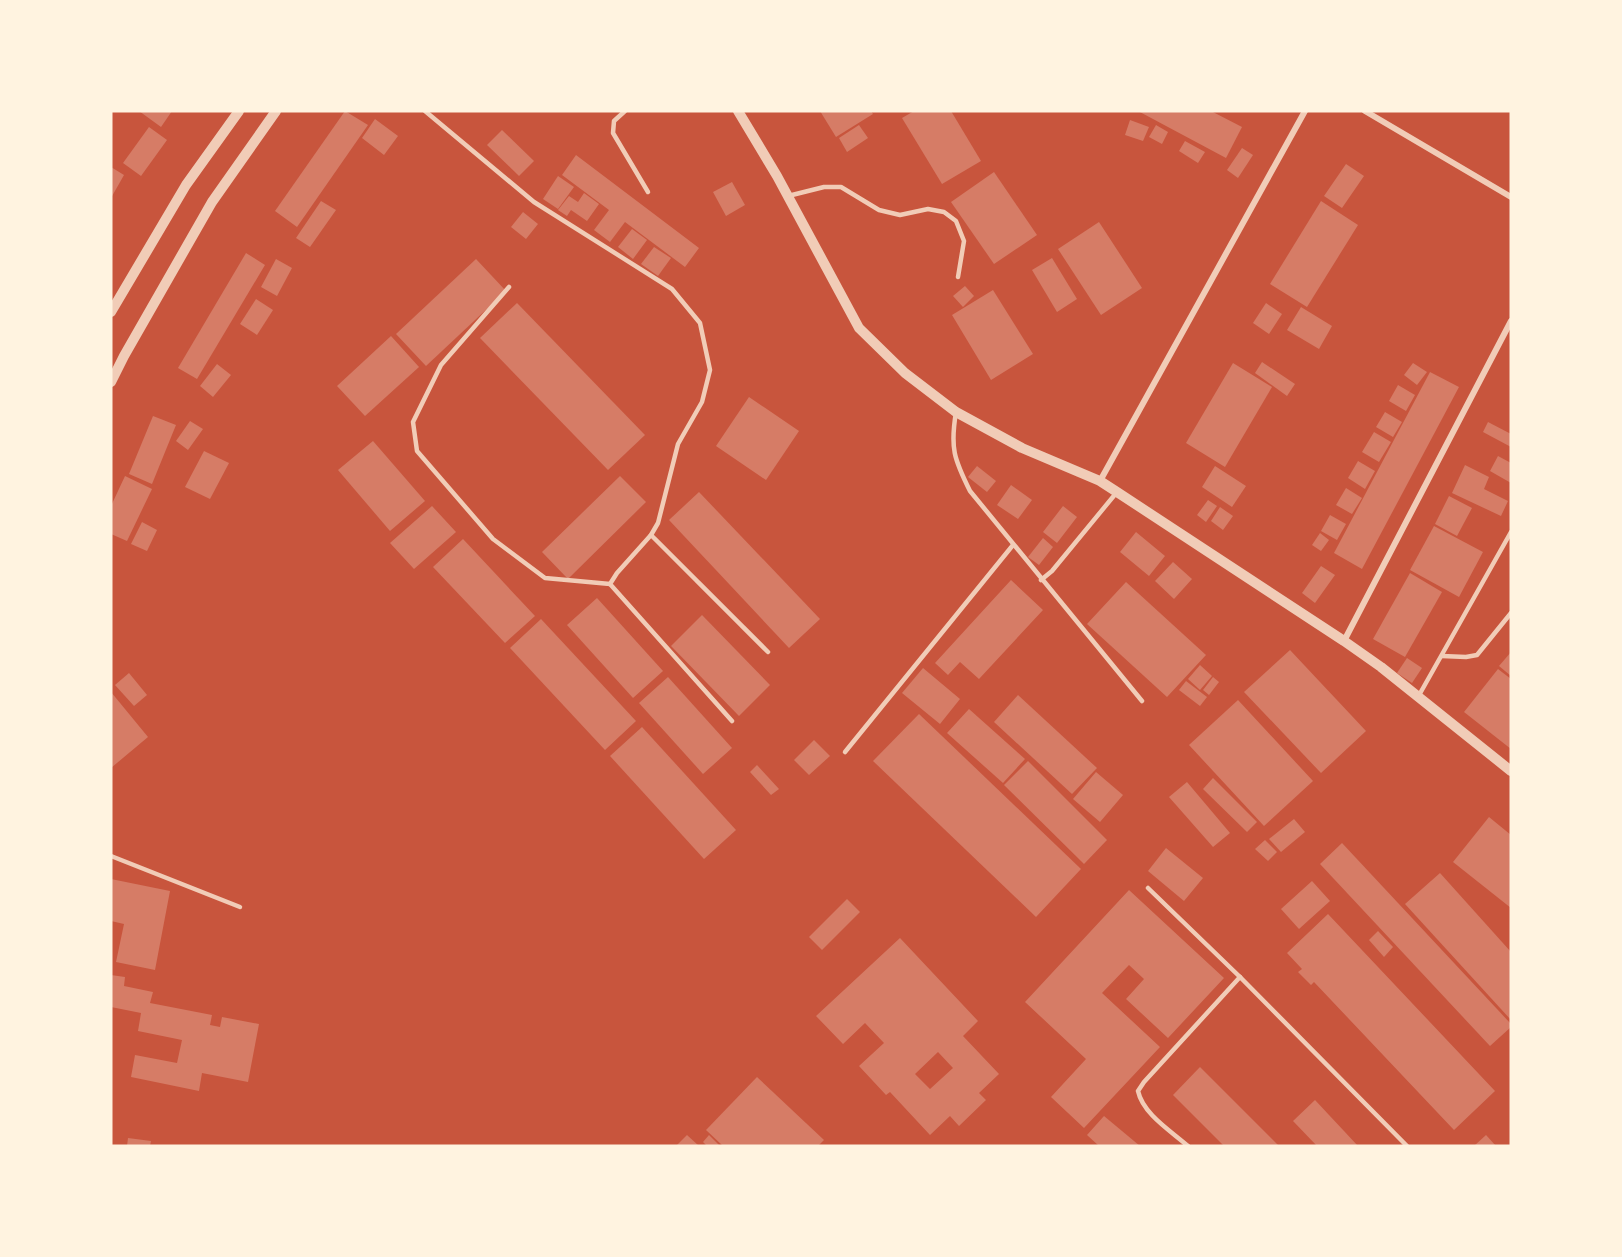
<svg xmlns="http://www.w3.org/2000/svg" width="1622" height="1257" viewBox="0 0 1622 1257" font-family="Rubik,sans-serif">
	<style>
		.building { fill: #d67c66; fill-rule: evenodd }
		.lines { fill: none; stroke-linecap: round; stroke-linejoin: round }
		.service { stroke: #f1ccb7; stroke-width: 4.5 }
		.minor { stroke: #f1ccb7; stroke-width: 6 }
		.tertiary { stroke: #f1ccb7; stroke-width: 10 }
	</style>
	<rect width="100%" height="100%" fill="#c8553d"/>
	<g class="building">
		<polygon points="139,111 172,111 161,127"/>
		<polygon points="345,111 368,125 297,227 275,211"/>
		<polygon points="820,111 871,111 873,114 836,137"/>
		<polygon points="914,111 951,111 981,161 942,184 902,118"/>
		<polygon points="1138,111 1211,111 1242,127 1226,158"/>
		<polygon points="375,119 398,136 384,155 362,138"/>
		<polygon points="1130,120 1149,127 1143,141 1125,135"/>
		<polygon points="859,125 868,138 847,152 839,138"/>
		<polygon points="1156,125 1168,132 1162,144 1149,137"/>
		<polygon points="149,127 167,140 141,176 123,163"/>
		<polygon points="502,130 534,161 519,176 487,145"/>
		<polygon points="1185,141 1205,152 1198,163 1179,151"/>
		<polygon points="1242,148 1253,155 1238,178 1227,170"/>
		<polygon points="576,155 699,248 685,267 625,222 610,242 594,230 609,210 562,175"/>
		<polygon points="1346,164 1364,176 1342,208 1324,196"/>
		<polygon points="111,167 124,175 111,198"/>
		<polygon points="994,172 1037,235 994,264 951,202"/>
		<polygon points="558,176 574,187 558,209 543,199"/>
		<polygon points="732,182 745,205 726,216 713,192"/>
		<polygon points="584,193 599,204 587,221 571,210 567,216 558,210 569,196 578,202"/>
		<polygon points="321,201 336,210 310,247 296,238"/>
		<polygon points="1321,201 1358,225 1307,307 1270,284"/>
		<polygon points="523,212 538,224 526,239 511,227"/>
		<polygon points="1099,222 1142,288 1101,315 1058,249"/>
		<polygon points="632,229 647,240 633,259 618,247"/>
		<polygon points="654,247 671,258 658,276 641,264"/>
		<polygon points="246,253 265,265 197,379 178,368"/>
		<polygon points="1052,258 1077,299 1057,312 1032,270"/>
		<polygon points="276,259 292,268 277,296 261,287"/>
		<polygon points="476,259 506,291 426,366 396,334"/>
		<polygon points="965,286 974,296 963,307 953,296"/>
		<polygon points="993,290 1033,354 991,380 952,315"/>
		<polygon points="256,299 273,310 257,335 240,324"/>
		<polygon points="517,303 645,435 608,470 480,338"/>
		<polygon points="1266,303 1282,314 1269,334 1253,323"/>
		<polygon points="1301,307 1332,326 1319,349 1287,330"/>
		<polygon points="391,336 419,367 365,416 337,386"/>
		<polygon points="1262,362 1295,384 1287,396 1255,373"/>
		<polygon points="1233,363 1272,387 1225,467 1186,443"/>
		<polygon points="1413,363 1427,372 1417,385 1404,375"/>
		<polygon points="217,364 231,375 213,397 200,386"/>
		<polygon points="1430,372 1459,387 1362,569 1334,553"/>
		<polygon points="1398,385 1415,395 1406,411 1389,401"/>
		<polygon points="749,397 799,431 766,480 716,446"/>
		<polygon points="1385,412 1402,422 1393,437 1376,427"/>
		<polygon points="153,416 176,425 152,484 129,474"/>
		<polygon points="190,421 203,429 188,450 176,441"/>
		<polygon points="1488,422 1511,434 1511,447 1483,432"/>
		<polygon points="1374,432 1391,442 1379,462 1362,452"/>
		<polygon points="373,441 425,501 390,531 338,470"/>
		<polygon points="204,451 229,463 210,499 185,487"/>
		<polygon points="1498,456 1511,463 1511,483 1490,471"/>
		<polygon points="1358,461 1375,471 1365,489 1348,478"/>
		<polygon points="1465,465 1489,477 1484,489 1508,501 1501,516 1452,493"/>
		<polygon points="977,466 996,481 987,492 968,477"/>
		<polygon points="1215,466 1246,486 1232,507 1202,487"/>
		<polygon points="125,476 152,489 127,541 111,534 111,506"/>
		<polygon points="620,476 646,502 568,579 542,552"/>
		<polygon points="1011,485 1032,500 1018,519 997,505"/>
		<polygon points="1346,488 1362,498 1352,514 1336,505"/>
		<polygon points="699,492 820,619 789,648 669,520"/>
		<polygon points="1449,496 1472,508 1457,536 1435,524"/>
		<polygon points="1208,500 1217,506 1206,522 1197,515"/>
		<polygon points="432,506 456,532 414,569 390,543"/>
		<polygon points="1063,506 1077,517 1057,543 1043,532"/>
		<polygon points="1220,507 1233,516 1223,530 1211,521"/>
		<polygon points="1330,515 1346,524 1337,540 1321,531"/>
		<polygon points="142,522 157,530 147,551 131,544"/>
		<polygon points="1434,526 1483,552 1459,597 1410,570"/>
		<polygon points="1136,532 1165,556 1149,576 1120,552"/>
		<polygon points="1320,533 1329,540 1321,551 1312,545"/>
		<polygon points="1043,538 1053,547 1039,565 1028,557"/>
		<polygon points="463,539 535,616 505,643 433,567"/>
		<polygon points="1173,562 1192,579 1174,599 1155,581"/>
		<polygon points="1321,566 1335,575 1315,603 1302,593"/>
		<polygon points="1410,573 1442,592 1405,657 1373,639"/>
		<polygon points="1011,580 1043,610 979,679 960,662 948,675 935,663"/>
		<polygon points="1126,582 1206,655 1167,697 1087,624"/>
		<polygon points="597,598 663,671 633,698 567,625"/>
		<polygon points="702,615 770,685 739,716 671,646"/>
		<polygon points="541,619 636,721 605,750 510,648"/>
		<polygon points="1290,650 1366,731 1321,773 1244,692"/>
		<polygon points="1511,652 1511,676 1499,666"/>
		<polygon points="1407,658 1422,668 1412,683 1397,673"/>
		<polygon points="1200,665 1212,676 1200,690 1188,679"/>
		<polygon points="923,668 960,699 940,724 902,693"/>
		<polygon points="1498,669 1511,679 1511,749 1464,712"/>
		<polygon points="129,673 147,695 134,706 115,685"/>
		<polygon points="668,677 732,748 703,774 639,703"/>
		<polygon points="1213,677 1219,682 1209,695 1203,690"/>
		<polygon points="1186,681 1207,697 1200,706 1179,690"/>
		<polygon points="111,692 148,737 111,768"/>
		<polygon points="1018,695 1097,768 1072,794 994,722"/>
		<polygon points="1238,700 1313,781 1264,826 1189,745"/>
		<polygon points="969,709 1025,759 1003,783 947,733"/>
		<polygon points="919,714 1081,869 1036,917 873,761"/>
		<polygon points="642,727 736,830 704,859 610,756"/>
		<polygon points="814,740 830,756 809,775 794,760"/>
		<polygon points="1028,761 1107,840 1084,864 1004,785"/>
		<polygon points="757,765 779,789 771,795 750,772"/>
		<polygon points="1096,772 1123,795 1100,822 1073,799"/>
		<polygon points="1213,778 1257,822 1247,832 1203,789"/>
		<polygon points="1187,782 1230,833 1213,847 1169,797"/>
		<polygon points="1489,817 1511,835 1511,908 1453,862"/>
		<polygon points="1294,819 1305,832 1281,852 1269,839"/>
		<polygon points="1265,840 1277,852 1268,861 1255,849"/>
		<polygon points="1342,843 1511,1024 1511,1027 1490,1046 1320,864"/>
		<polygon points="1166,848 1203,878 1184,901 1148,871"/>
		<polygon points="1440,873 1511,952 1511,1020 1405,904"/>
		<polygon points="111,879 170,891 155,970 116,962 124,924 111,921"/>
		<polygon points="1312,881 1330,901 1299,929 1281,909"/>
		<polygon points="1129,890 1224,978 1168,1038 1126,999 1144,979 1129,965 1102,993 1160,1047 1084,1128 1051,1097 1086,1059 1025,1002"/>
		<polygon points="847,899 860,912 822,950 809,937"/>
		<polygon points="1328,914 1495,1091 1454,1130 1314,982 1311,985 1298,972 1302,969 1287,953"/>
		<polygon points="1378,931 1393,947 1384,957 1369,940"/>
		<path d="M 900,938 L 978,1021 L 963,1036 L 999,1074 L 979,1093 L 986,1100 L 959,1126 L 950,1116 L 930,1135 L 890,1092 L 886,1095 L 859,1066 L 884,1043 L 865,1023 L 843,1044 L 816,1016 ZM 938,1052 L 953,1068 L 930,1089 L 915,1074 Z"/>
		<polygon points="111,975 125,977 124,986 153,992 150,1003 212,1015 210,1025 220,1027 222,1017 259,1024 248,1082 202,1073 199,1091 131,1077 135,1055 177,1063 182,1040 138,1031 141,1013 111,1007"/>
		<polygon points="1200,1067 1279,1146 1224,1146 1173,1095"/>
		<polygon points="757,1077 824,1140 818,1146 723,1146 706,1130"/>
		<polygon points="1315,1100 1358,1146 1317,1146 1293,1121"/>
		<polygon points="1104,1116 1140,1146 1099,1146 1087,1135"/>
		<polygon points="687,1135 699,1146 676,1146"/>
		<polygon points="709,1135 720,1146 707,1146 703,1142"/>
		<polygon points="1486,1135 1496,1146 1474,1146"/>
		<polygon points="128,1138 151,1141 150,1146 127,1146"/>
	</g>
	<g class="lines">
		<g class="service">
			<polyline points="425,111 534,202 672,289 700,323 710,370 702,402 678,444 658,523 651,535 617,573 610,584 732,721"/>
			<polyline points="625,111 614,121 613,133 648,192"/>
			<polyline points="788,196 824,187 841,187 879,210 900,215 928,209 944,212 956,221 964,241 958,277"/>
			<polyline points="509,287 441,365 413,422 417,451 493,539 545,578 610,584"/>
			<path d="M 956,412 C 950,448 954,459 970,491 L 1142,701"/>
			<polyline points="651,535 768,652"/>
			<polyline points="1041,580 1052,571 1117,492"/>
			<polyline points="1442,656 1466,657 1477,655 1511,613"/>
			<polyline points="1418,697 1511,532"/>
			<polyline points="845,752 1013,545"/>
			<polyline points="111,856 240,907"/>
			<polyline points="1148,888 1240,977 1407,1146"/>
			<path d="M 1188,1146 C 1171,1131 1143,1114 1138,1091 L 1144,1082 L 1240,977"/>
		</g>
		<g class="minor">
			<polyline points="1365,111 1511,197"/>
			<polyline points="1100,481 1305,111"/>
			<polyline points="1344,641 1511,321"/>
		</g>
		<g class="tertiary">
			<polyline points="738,111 777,176 859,328 905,373 956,412 1022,448 1100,481 1117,492 1344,641 1381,667 1511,771"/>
			<polyline points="111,312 186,185 239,111"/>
			<polyline points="111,382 124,356 212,202 276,111"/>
		</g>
	</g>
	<rect width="1622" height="1257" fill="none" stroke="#fff3e0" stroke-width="225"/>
</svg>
